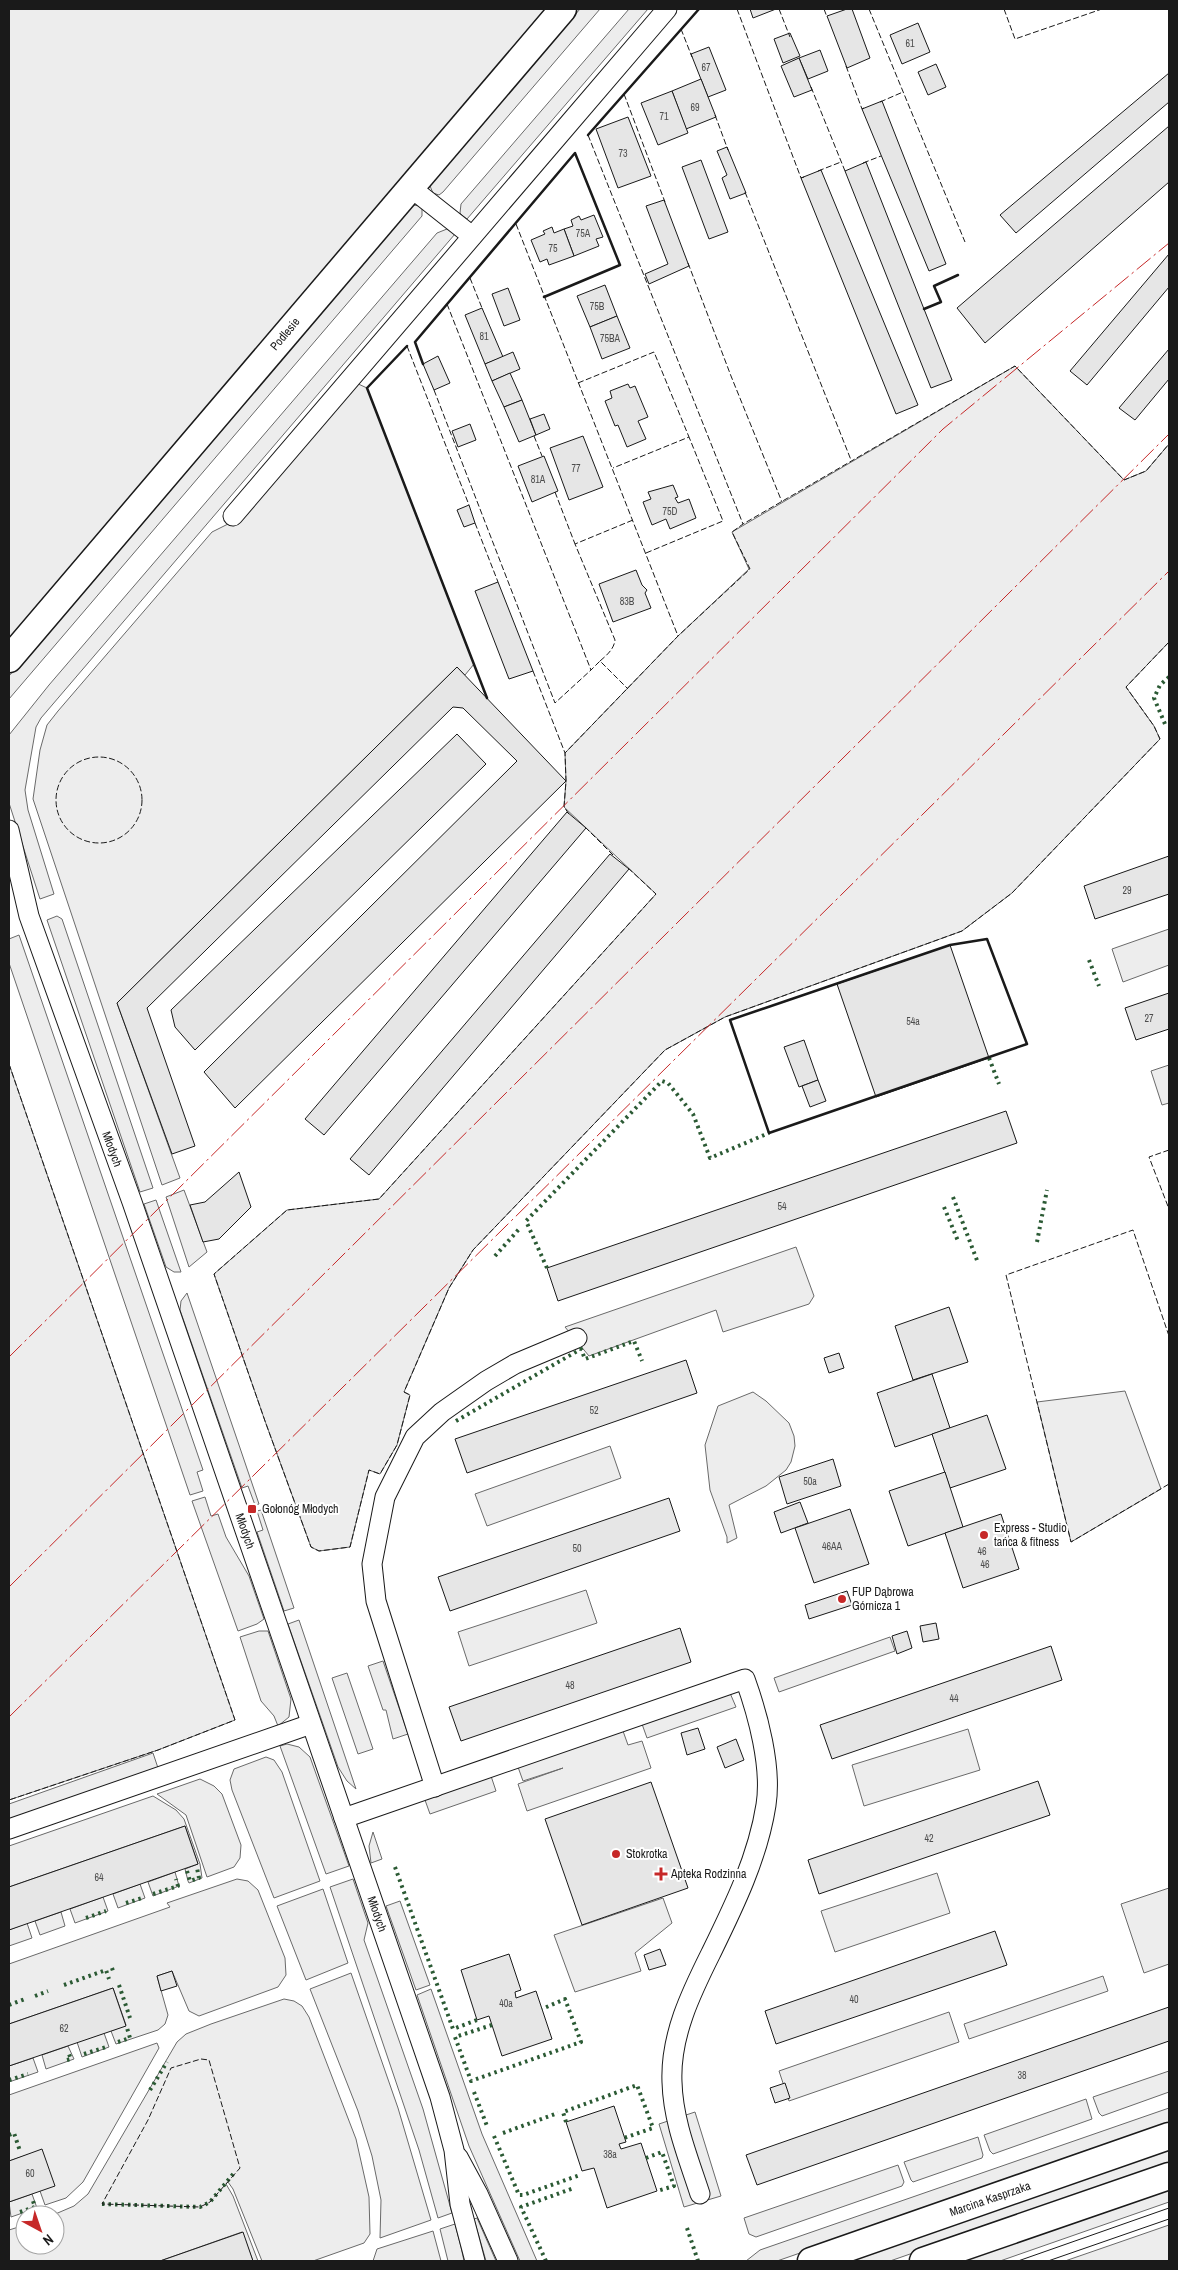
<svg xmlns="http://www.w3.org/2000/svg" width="1178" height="2270" viewBox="0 0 1178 2270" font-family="'Archivo Narrow',sans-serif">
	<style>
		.built { fill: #ededed; stroke: #6a6a6a }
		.building { fill: #e6e6e6; stroke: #1a1a1a }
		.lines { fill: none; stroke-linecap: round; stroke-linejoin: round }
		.street-casing { stroke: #1a1a1a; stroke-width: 21 }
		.secondary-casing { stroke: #1a1a1a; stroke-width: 29 }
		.street { stroke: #fff; stroke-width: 19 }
		.secondary { stroke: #fff; stroke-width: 26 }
		.tram { stroke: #1a1a1a; stroke-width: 1 }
		.hedge { stroke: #2b5a34; stroke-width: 4; stroke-dasharray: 2.5 4; stroke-linecap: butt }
		.fence { stroke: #1a1a1a; stroke-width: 1; stroke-dasharray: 6 2.5; stroke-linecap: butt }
		.wall { stroke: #1a1a1a; stroke-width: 2.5 }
		.power { stroke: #c62828; stroke-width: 1; stroke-dasharray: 18 4 2.5 4; stroke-linecap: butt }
		.poi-dot { fill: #c62828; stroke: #fff; stroke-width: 2 }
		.labels { text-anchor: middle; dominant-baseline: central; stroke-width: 4; stroke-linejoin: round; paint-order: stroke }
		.number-label { font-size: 10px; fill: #4d4d4d }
		.street-label { font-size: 12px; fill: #1a1a1a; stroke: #fff }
		.poi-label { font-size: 12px; fill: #1a1a1a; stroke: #fff; text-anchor: start }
	</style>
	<rect width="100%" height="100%" fill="#fff"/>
	<g class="built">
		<polygon points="9,9 549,9 9,640"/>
		<polygon points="580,9 600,9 443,192 439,195 433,193 430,186 431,181"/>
		<polygon points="629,9 648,9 467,219 463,216 460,213 461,204"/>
		<polygon points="413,205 420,206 422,209 422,216 9,699 9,676"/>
		<polygon points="447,229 455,234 41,718 36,727 25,790 28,810 54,894 40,899 9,803 9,735 49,685 437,233"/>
		<polygon points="1015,366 1124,480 1146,471 1169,444 1169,642 1126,687 1154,726 1160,739 1012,893 962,931 725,1017 665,1050 473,1250 449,1288 404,1392 410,1395 397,1445 380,1474 369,1470 350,1547 319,1551 311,1547 265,1421 214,1274 287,1210 379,1199 656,894 564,807 566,781 565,753 678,636 749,569 732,532"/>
		<polygon points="354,382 367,388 474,664 465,675 457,667 117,1003 180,1178 162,1185 33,799 40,750 47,725 58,711 212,532 234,521"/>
		<polygon points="57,916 62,919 153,1188 140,1192 47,920"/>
		<polygon points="1169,929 1169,965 1123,982 1112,949"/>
		<polygon points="19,935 203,1470 197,1472 203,1491 190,1495 9,963 9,939"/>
		<polygon points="9,1064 235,1720 158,1750 9,1800"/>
		<polygon points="1169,1065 1169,1103 1162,1105 1151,1071"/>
		<polygon points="184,1190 207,1252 189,1267 166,1197"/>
		<polygon points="156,1200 181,1272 174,1272 166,1267 144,1204"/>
		<polygon points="796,1247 814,1296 809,1304 723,1332 716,1310 589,1356 565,1327"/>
		<polygon points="187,1293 240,1448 259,1504 255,1505 248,1486 242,1488 180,1310 181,1301"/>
		<polygon points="1125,1391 1161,1489 1071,1542 1037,1402"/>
		<polygon points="753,1392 766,1401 789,1423 794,1436 795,1446 791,1462 786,1470 766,1486 729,1505 737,1538 727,1543 727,1537 710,1490 705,1445 718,1406"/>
		<polygon points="610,1446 621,1478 487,1526 475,1494"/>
		<polygon points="205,1497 211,1516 218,1514 226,1537 249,1576 264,1619 257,1624 238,1631 192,1501"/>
		<polygon points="261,1510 294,1608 284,1611 257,1532 263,1530 257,1511"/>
		<polygon points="586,1590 597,1623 469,1666 458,1632"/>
		<polygon points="299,1620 356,1789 347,1781 338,1767 288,1624"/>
		<polygon points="259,1631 268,1631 291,1699 289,1717 278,1726 274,1716 261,1701 240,1637"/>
		<polygon points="890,1637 895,1651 779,1692 774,1678"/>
		<polygon points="383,1661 408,1734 393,1739 386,1710 383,1710 368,1666"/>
		<polygon points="347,1673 373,1749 358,1754 332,1678"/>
		<polygon points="730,1693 736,1707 647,1738 642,1724"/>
		<polygon points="968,1729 980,1770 864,1806 852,1765"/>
		<polygon points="623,1731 628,1745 642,1741 651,1768 527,1811 518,1784 563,1768 523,1781 518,1767"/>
		<polygon points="287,1744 299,1747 310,1757 349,1866 326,1874 280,1746"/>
		<polygon points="153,1753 158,1768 9,1819 9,1804"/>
		<polygon points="266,1757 274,1760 282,1772 320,1881 274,1898 232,1790 230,1780 234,1769"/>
		<polygon points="491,1776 496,1791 430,1814 425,1800"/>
		<polygon points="200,1779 214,1786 222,1794 241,1845 240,1858 234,1867 207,1877 186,1815 157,1794"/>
		<polygon points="153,1796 176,1810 184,1819 200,1864 202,1878 189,1883 188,1881 185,1869 198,1864 185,1826 9,1887 9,1846"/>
		<polygon points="373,1832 382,1859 371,1863 369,1846"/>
		<polygon points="175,1872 179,1886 153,1896 148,1882"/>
		<polygon points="937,1873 950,1913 835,1952 821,1911"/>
		<polygon points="237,1879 248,1881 258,1890 285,1958 286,1975 278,1987 199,2016 189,2011 172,1971 157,1976 168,2015 165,2024 158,2030 116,2044 111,2031 126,2025 113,1988 9,2024 9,1964 170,1907 167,1903"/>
		<polygon points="353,1879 368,1923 364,1940 423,2109 452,2213 438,2218 419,2150 330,1887"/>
		<polygon points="140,1884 145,1898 118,1908 113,1894"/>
		<polygon points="1169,1888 1169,1964 1144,1973 1121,1904"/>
		<polygon points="323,1889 348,1963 306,1980 277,1906"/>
		<polygon points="103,1897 108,1911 75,1923 70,1909"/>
		<polygon points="663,1898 672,1923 635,1953 641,1971 575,1992 554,1935"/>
		<polygon points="400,1901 430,1985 416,1990 386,1906"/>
		<polygon points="61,1912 65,1926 40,1935 35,1921"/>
		<polygon points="27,1923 32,1938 9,1946 9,1930"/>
		<polygon points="351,1973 398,2108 431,2220 380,2238 381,2200 372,2156 358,2111 310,1989"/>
		<polygon points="1103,1976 1108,1991 969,2039 964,2024"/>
		<polygon points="431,1989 482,2134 537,2261 520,2261 469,2146 417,1995"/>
		<polygon points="284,1999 294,2001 302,2006 309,2017 356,2139 369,2197 370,2234 364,2243 313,2261 262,2261 233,2189 228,2182 226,2184 233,2196 258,2261 253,2261 242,2232 160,2261 9,2261 9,2230 25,2225 25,2245 55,2245 55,2215 53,2215 74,2206 88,2194 177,2042 186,2034 211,2024"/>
		<polygon points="949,2012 959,2042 789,2101 779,2071"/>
		<polygon points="104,2033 109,2047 82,2057 77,2042"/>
		<polygon points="157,2043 159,2048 83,2182 66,2198 45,2205 40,2191 42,2150 9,2161 9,2095"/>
		<polygon points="68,2046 74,2059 46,2069 42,2055"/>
		<polygon points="33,2058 38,2072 9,2082 9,2066"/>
		<polygon points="1169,2071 1169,2092 1102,2116 1099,2113 1093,2097"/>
		<polygon points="1086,2099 1092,2119 993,2154 990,2151 984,2135"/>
		<polygon points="1169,2108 1169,2125 777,2261 746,2261 760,2250"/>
		<polygon points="695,2112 721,2196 684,2207 659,2124"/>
		<polygon points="978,2137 983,2155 982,2158 913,2182 911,2180 904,2162"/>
		<polygon points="1169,2148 1169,2164 890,2261 845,2261"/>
		<polygon points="898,2165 904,2182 902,2186 756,2237 749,2234 744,2218"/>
		<polygon points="1169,2187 1169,2202 1000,2261 957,2261"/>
		<polygon points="32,2194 37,2208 11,2217 9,2202"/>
		<polygon points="477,2218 496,2261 486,2261 474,2219"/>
		<polygon points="455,2224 461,2247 464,2261 448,2261 440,2229"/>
		<polygon points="1169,2225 1169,2261 1065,2261"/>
		<polygon points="433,2231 441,2261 373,2261 377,2249"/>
	</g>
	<g class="building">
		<polygon points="750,9 776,9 753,18"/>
		<polygon points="847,9 852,9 870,58 847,68 827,16"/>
		<polygon points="918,23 930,52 902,64 890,35"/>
		<polygon points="790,33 800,56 783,63 774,39"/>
		<polygon points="709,47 726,90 708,97 691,54"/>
		<polygon points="820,50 828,71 808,79 799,58"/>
		<polygon points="799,58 812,90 794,97 781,66"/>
		<polygon points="936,64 946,87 928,95 918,72"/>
		<polygon points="1169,73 1169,102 1016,233 1000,215"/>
		<polygon points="701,79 716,117 686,129 672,91"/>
		<polygon points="672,91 688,133 658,145 641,103"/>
		<polygon points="882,101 946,264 929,271 862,109"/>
		<polygon points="628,117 651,176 618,188 596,129"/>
		<polygon points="1169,126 1169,182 985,343 957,308"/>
		<polygon points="727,147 746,193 730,199 722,178 727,175 717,151"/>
		<polygon points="701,160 728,232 709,239 682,167"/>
		<polygon points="866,162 952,380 931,388 845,171"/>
		<polygon points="821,170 918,405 896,414 801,178"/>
		<polygon points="664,200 689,266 649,284 645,274 668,264 646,206"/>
		<polygon points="594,215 603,237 596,239 599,246 574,256 564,229 573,226 571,220 579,216 581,220"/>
		<polygon points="552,227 554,233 564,229 574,256 549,265 547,259 540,262 531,240 545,234 543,231"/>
		<polygon points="1169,254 1169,287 1087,385 1070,371"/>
		<polygon points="605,285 617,316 590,327 577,296"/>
		<polygon points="508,288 520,320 504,326 492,294"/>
		<polygon points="482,308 503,357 485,364 465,315"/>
		<polygon points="617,316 630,348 602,359 590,327"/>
		<polygon points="1169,349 1169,379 1135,420 1119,408"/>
		<polygon points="513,352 520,369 492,381 485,364"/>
		<polygon points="438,356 450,383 434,390 423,364"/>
		<polygon points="510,373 522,400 504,407 492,381"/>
		<polygon points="628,384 630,388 635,386 648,417 638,421 646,439 627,447 618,425 615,426 605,401 612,398 610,391"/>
		<polygon points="522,400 536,435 519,442 504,407"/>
		<polygon points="544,414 550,429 536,435 530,419"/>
		<polygon points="470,424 476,440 458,447 452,431"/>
		<polygon points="583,436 603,487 569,500 550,448"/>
		<polygon points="544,456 558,491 532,502 518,466"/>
		<polygon points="673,485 678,497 675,498 678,503 689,499 696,518 670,529 666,519 652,525 643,502 651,499 648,492"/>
		<polygon points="469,505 475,523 464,527 457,510"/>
		<polygon points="636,570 642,585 647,590 645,593 651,608 613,622 599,584"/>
		<polygon points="498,582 533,671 509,679 475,591"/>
		<polygon points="457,667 566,781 235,1108 204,1072 517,761 463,708 453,707 147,1008 195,1146 172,1154 117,1003"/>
		<polygon points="457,734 486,764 195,1050 175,1027 171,1010"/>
		<polygon points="567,812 586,828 324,1135 305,1119"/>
		<polygon points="610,854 629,869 369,1175 350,1159"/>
		<polygon points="1169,856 1169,894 1095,919 1084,886"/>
		<polygon points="950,945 989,1058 876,1097 837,984"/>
		<polygon points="1169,993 1169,1029 1136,1040 1125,1008"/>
		<polygon points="804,1040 818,1080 799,1087 784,1047"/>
		<polygon points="818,1080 826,1101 810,1107 802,1086"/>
		<polygon points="1006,1111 1017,1143 558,1301 547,1268"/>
		<polygon points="239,1172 251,1207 219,1239 203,1242 190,1205 205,1202"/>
		<polygon points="949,1307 968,1362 913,1380 895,1326"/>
		<polygon points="839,1353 844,1368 829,1373 824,1358"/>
		<polygon points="686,1360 697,1393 467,1473 455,1439"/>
		<polygon points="932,1374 950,1428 895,1447 877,1393"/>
		<polygon points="987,1415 1006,1469 950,1488 932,1434"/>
		<polygon points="833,1459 841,1486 787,1504 779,1477"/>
		<polygon points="945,1472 963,1527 908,1546 889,1491"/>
		<polygon points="669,1498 680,1531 450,1611 438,1577"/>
		<polygon points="800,1502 808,1523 781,1533 774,1512"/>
		<polygon points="850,1509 869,1564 814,1583 795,1528"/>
		<polygon points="1001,1514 1019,1569 963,1588 945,1533"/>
		<polygon points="847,1591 852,1605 809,1619 805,1605"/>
		<polygon points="936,1623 939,1639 923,1642 920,1626"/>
		<polygon points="680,1628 691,1662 461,1741 449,1707"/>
		<polygon points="907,1631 912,1648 897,1654 892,1636"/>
		<polygon points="1051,1646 1062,1680 832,1759 820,1725"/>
		<polygon points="698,1728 705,1749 687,1755 681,1733"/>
		<polygon points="736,1739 744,1760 725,1768 717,1747"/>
		<polygon points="1038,1781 1050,1815 819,1894 808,1860"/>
		<polygon points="651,1782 688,1888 582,1925 545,1819"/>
		<polygon points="185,1826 198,1864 9,1930 9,1887"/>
		<polygon points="995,1931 1007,1965 776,2044 765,2011"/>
		<polygon points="660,1949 666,1965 649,1970 644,1955"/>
		<polygon points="509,1954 521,1990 515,1992 516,1998 536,1991 552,2039 502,2056 489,2016 477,2020 461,1970"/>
		<polygon points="172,1971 177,1986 161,1991 157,1976"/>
		<polygon points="113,1988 126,2026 9,2066 9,2024"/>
		<polygon points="1169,2007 1169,2041 757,2185 746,2155"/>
		<polygon points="785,2083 790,2098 775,2103 770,2088"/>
		<polygon points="614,2106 626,2142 619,2144 621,2149 641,2143 657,2191 607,2208 594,2168 582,2171 566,2122"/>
		<polygon points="42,2149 55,2186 9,2202 9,2161"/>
		<polygon points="243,2232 253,2261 160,2261"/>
	</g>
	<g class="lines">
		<g class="street-casing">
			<g id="street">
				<polyline points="410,187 472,236"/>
				<polyline points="233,516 667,9"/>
				<polyline points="9,830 29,916 132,1202 440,2097 454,2150 460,2204 475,2261"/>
				<polyline points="435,1787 376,1601 372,1564 385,1497 415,1437 442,1412 486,1381 515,1364 577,1338"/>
				<path d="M 344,1818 L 745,1679 C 758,1715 772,1767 766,1805 C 758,1857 734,1906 711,1953 C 691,1993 670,2036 672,2082 C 673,2121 688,2157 700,2194"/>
				<polyline points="9,1829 311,1724"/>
				<polyline points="458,2157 478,2194 508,2261"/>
			</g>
		</g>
		<g class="secondary-casing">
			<g id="secondary">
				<polyline points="9,659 563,9"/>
				<polyline points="811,2261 1169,2136"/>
				<polyline points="923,2261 1169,2176"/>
			</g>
		</g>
		<use href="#street" class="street"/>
		<use href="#secondary" class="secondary"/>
		<g class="tram">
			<polyline points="1018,2261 1169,2208"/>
			<polyline points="1048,2261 1169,2219"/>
		</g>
		<g class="hedge">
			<polyline points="1169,677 1160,685 1154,698 1165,724 1169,724"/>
			<polyline points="1089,960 1099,986"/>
			<polyline points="989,1058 999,1084"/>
			<polyline points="953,1197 978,1263"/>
			<polyline points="944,1207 958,1241"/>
			<polyline points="1037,1242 1047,1190"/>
			<polyline points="495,1256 520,1228"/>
			<polyline points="547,1268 526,1221 662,1081 668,1083 693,1114 710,1158 769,1133"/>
			<polyline points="456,1421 581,1349 585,1359 634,1341 642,1361"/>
			<polyline points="395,1867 453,2029 477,2020"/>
			<polyline points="187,1871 190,1881 199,1878 197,1868"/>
			<polyline points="153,1894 178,1886 176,1879"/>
			<polyline points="126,1903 142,1898"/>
			<polyline points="86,1918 106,1911"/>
			<polyline points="112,1968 114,1974"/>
			<polyline points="64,1985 106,1970 109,1979"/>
			<polyline points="119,1985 130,2018"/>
			<polyline points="35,1996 48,1991"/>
			<polyline points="9,2005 25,1999"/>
			<polyline points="492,2025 455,2037 471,2081 581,2042 565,1999 542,2009"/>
			<polyline points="118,2042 130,2038 127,2028"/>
			<polyline points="84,2054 106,2047"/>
			<polyline points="67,2060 71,2059 68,2052"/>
			<polyline points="9,2080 28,2074"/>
			<polyline points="150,2090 167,2062"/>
			<polyline points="474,2092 487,2126"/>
			<polyline points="566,2122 563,2112 637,2085 653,2128 624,2138"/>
			<polyline points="503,2133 558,2113"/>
			<polyline points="9,2135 14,2133 20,2151"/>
			<polyline points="494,2136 519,2195 523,2195 580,2175"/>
			<polyline points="646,2158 662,2152 674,2186 657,2191"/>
			<polyline points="102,2204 200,2207 210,2202 234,2173"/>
			<polyline points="20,2212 35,2207 33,2201"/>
			<polyline points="687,2228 698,2261"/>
			<polyline points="546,2261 521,2207 574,2188"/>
		</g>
		<g class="fence">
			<polyline points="737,9 801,178 804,177"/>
			<polyline points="779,9 790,37"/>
			<polyline points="824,9 827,17"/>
			<polyline points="869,9 965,242"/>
			<polyline points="1004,9 1015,39 1102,9"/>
			<polyline points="681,29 692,57"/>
			<polyline points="846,66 862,109 864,108"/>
			<polyline points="811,87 845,171 847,170"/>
			<polyline points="624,94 665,202"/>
			<polyline points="880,102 903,92"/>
			<polyline points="715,115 728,150"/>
			<polyline points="588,135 743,524"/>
			<polyline points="863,163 881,156"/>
			<polyline points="818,171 841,162"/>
			<polyline points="745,192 851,460"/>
			<polyline points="516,224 678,636"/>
			<polyline points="688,263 731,376 782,502"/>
			<polyline points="470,278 482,308"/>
			<polyline points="447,304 591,670 600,661 628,689"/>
			<polyline points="407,346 469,505"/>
			<polyline points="578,383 654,352 689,437 613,468"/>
			<polyline points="434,390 555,703 591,670"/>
			<polyline points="534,436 542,456"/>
			<polyline points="555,492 575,544"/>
			<polyline points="475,523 498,582"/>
			<polyline points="646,553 723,521 689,437"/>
			<path d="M 600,661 C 607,655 614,649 615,640 L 575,544 L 633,520"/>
			<polyline points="533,671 565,753"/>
			<circle cx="99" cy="800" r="43"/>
			<polyline points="569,814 564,807 566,781 565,753 678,636 750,569 732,532 743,524 1015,366 1124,480 1146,471 1169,444"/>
			<polyline points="585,827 613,855"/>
			<polyline points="628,868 656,894 379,1199 287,1210 214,1274 265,1421 311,1547 319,1551 350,1547 369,1470 380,1474 397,1445 410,1395 404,1392 449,1288 473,1250 665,1050 725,1017 962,931 1012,893 1160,739 1154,726 1126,687 1169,642"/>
			<polyline points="9,1064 235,1720 158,1750 9,1800"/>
			<polyline points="1169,1150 1149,1157 1169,1209"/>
			<polyline points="1169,1336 1133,1230 1006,1275 1071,1542 1169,1484"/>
			<polygon points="201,2059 209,2060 240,2168 210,2202 200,2207 102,2204 148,2120 171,2068"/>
		</g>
		<g class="wall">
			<polyline points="588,135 699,9"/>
			<polyline points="924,309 941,302 934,286 958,275"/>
			<polyline points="407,346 367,388 487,698"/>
			<polyline points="423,364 415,342 575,153 620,265 544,297"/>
			<polygon points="987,939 1027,1044 769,1133 730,1020 950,945"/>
		</g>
		<g class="power">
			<polyline points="9,1357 943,429 1169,243"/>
			<polyline points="9,1587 1169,434"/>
			<polyline points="9,1717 1169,571"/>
		</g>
	</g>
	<g class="poi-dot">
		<rect x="247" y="1504" width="10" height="10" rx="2.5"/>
		<circle cx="984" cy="1535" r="5"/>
		<circle cx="842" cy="1599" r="5"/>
		<circle cx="616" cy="1854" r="5"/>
		<path d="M658.5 1866.5h5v5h5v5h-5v5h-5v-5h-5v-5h5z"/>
	</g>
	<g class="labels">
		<g class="number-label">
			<text x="910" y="43">61</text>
			<text x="706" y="67">67</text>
			<text x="695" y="107">69</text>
			<text x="664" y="116">71</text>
			<text x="623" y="153">73</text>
			<text x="583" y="233">75A</text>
			<text x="553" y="248">75</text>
			<text x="597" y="306">75B</text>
			<text x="484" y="336">81</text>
			<text x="610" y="338">75BA</text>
			<text x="576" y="468">77</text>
			<text x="538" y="479">81A</text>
			<text x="670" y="511">75D</text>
			<text x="627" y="601">83B</text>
			<text x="1127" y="890">29</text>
			<text x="1149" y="1018">27</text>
			<text x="913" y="1021">54a</text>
			<text x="782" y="1206">54</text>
			<text x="594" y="1410">52</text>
			<text x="810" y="1481">50a</text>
			<text x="832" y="1546">46AA</text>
			<text x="577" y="1548">50</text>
			<text x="982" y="1551">46</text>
			<text x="985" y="1564">46</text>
			<text x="570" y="1685">48</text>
			<text x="954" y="1698">44</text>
			<text x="929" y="1838">42</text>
			<text x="99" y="1877">64</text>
			<text x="854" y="1999">40</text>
			<text x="506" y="2003">40a</text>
			<text x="64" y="2028">62</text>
			<text x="1022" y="2075">38</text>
			<text x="610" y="2154">38a</text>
			<text x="30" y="2173">60</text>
		</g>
		<g class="street-label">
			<text transform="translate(285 334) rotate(-50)">Podlesie</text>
			<text transform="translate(112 1149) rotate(70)">Młodych</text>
			<text transform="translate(245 1531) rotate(71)">Młodych</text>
			<text transform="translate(377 1914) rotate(71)">Młodych</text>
			<text transform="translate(990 2199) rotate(-19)">Marcina Kasprzaka</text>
		</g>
		<g class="poi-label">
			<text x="262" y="1509">Gołonóg Młodych</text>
			<text x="994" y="1528">Express - Studio<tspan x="994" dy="14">tańca &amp; fitness</tspan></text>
			<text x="852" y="1592">FUP Dąbrowa<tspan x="852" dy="14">Górnicza 1</tspan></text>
			<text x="626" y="1854">Stokrotka</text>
			<text x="671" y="1874">Apteka Rodzinna</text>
		</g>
	</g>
	<rect width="1178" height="2270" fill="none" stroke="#1a1a1a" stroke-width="20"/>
	<g transform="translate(40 2230) rotate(140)"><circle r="24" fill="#ffffff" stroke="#a3a3a3"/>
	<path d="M0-4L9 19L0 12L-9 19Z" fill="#c62828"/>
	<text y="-8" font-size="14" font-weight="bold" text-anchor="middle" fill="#1a1a1a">N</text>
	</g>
</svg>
